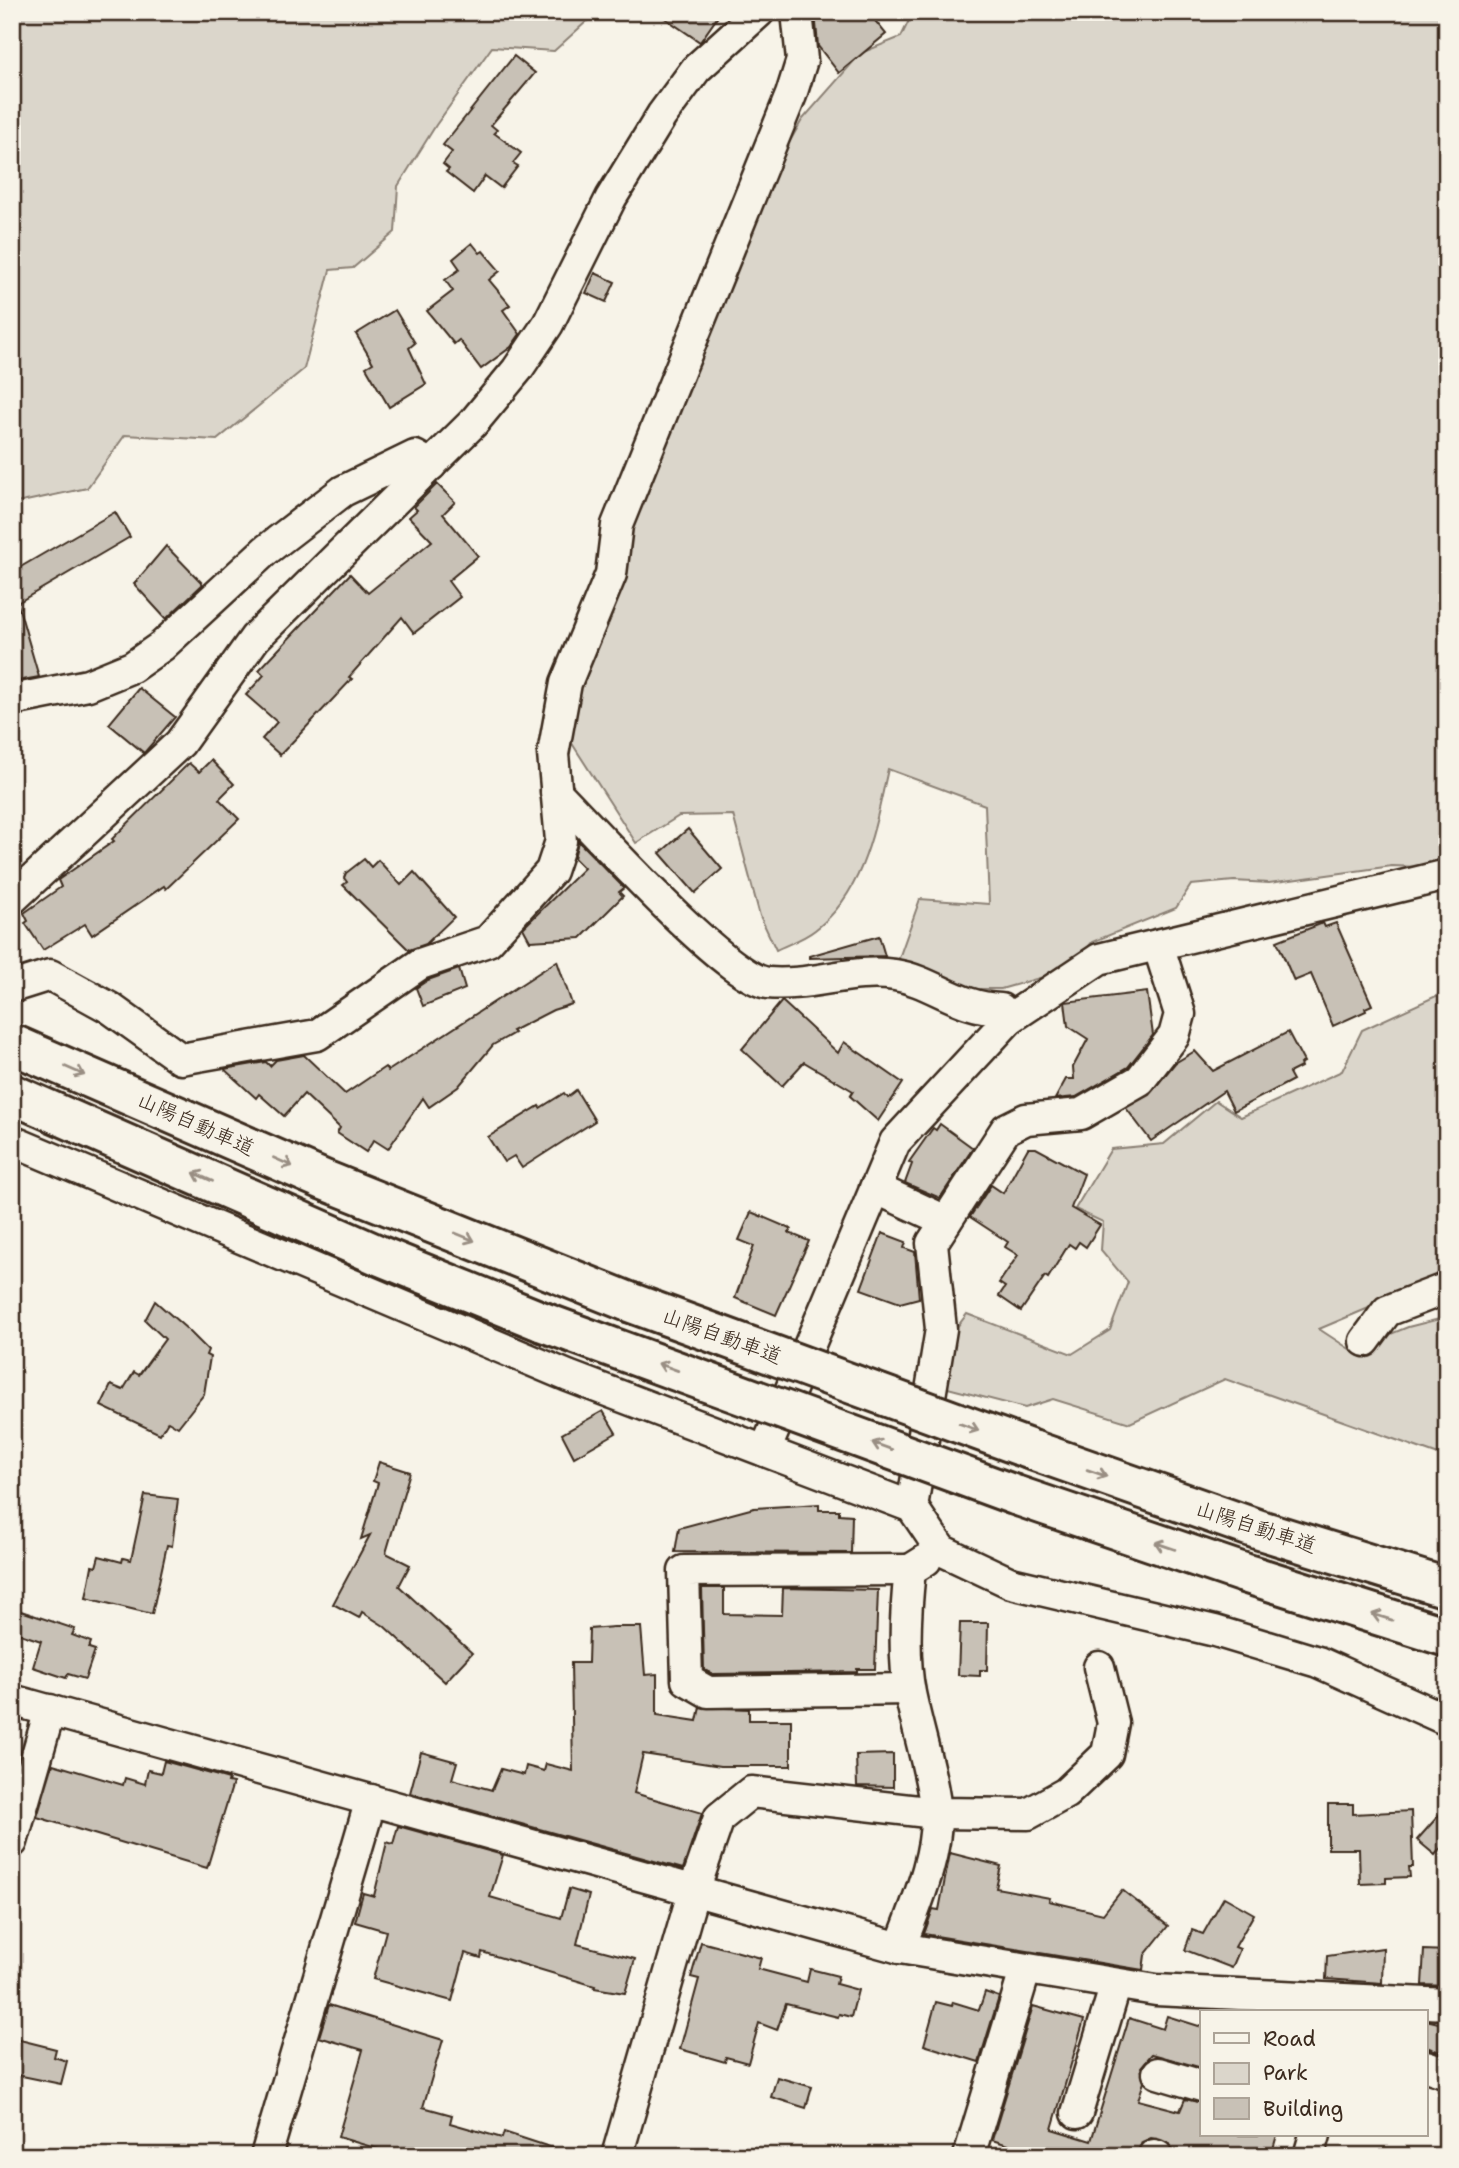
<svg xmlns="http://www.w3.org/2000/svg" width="1459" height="2168" viewBox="0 0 1459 2168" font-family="'Shantell Sans','Klee One',sans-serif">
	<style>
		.green { fill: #dbd6cb; stroke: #8b8074; stroke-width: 2 }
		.building { fill: #c8c1b6; stroke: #3b2a1e; stroke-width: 2 }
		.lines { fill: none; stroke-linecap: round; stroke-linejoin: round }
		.minor-casing { stroke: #3b2a1e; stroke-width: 35 }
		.highway-casing { stroke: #3b2a1e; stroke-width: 44 }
		.minor { stroke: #f7f3e8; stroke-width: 30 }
		.highway { stroke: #f7f3e8; stroke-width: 38 }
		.highway-bridge-casing { stroke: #3b2a1e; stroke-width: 44; stroke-linecap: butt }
		.highway-bridge { stroke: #f7f3e8; stroke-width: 38 }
		.oneway { stroke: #998e83 }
		.labels { text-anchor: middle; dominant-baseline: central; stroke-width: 5; stroke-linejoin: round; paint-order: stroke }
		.street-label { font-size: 21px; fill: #3b2a1e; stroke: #f7f3e8 }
	</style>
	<rect width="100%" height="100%" fill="#f7f3e8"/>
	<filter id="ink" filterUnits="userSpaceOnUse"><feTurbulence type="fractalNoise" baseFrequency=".0143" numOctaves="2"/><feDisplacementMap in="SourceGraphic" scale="14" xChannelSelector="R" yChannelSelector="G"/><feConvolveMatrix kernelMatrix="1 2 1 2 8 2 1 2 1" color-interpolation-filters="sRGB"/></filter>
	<g filter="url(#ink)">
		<g class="green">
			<polygon points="12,12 597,12 554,51 492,47 436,125 398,186 395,232 353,268 330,270 304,369 217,440 125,435 87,488 12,504"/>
			<path d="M 913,12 L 1447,12 L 1447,868 L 1392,866 L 1269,883 L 1234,881 L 1191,885 L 1176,908 L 1092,942 L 1071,969 L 1001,989 L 948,989 L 898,961 L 920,899 L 989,904 L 985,805 L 888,769 C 875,826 865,892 815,930 C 804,939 788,944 776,950 L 760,916 L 733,815 L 679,816 L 636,843 L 564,731 L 578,699 L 628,531 L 762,190 L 802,120 L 861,53 L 901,37 Z"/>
			<polygon points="1447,991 1447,1275 1319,1329 1351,1350 1408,1327 1447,1317 1447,1458 1225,1379 1130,1423 1053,1399 1025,1408 940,1386 941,1348 967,1314 1072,1354 1110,1330 1128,1282 1101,1250 1103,1222 1075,1209 1111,1149 1164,1144 1216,1101 1241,1117 1342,1071 1362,1030"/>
		</g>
		<g class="building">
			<polygon points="656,12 721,12 700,42"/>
			<polygon points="815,12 868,12 886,34 839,73 818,46"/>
			<polygon points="514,56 535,73 491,125 497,130 494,133 521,153 513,163 518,166 501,188 485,176 473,193 446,172 449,169 443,164 452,152 443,145"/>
			<polygon points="472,243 480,253 483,251 500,271 489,280 510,305 503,310 520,334 511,347 481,369 459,340 454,344 427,311 453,291 445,280 460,269 453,259"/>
			<polygon points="595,273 615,282 606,302 586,293"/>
			<polygon points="395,310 415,343 409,348 426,384 389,407 366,367 373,363 356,334"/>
			<polygon points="437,484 455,502 443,514 478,556 448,581 460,597 414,633 402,617 349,677 352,679 280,755 262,739 277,722 246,695 264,675 259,670 350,574 368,593 432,541 409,517 417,510 414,507"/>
			<polygon points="115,512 130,537 14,605 18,605 39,677 12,682 12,572"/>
			<polygon points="166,546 203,584 166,619 134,584"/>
			<polygon points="139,688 175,717 144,753 109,724"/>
			<polygon points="211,760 234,784 219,799 239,819 166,889 164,886 92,935 85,924 43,950 25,923 28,921 24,913 61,887 58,880 114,841 112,839 189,763 199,772"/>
			<polygon points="688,829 722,869 695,893 660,853"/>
			<polygon points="578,841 624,888 619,892 623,896 581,938 530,941 523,928 584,868 574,858"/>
			<polygon points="364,859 371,867 378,860 401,885 414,872 454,917 426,944 409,950 343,885 347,882 344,878 346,873"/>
			<polygon points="1323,923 1325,927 1336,923 1372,1005 1365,1008 1366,1011 1333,1026 1311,974 1294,981 1277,941"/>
			<polygon points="879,936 885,956 809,958 809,956"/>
			<polygon points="557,961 572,1004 553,1010 512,1031 514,1033 493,1045 458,1087 429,1107 423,1098 388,1149 374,1140 366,1152 337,1133 340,1128 304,1094 284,1116 259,1094 256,1098 224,1069 266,1062 270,1066 276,1060 304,1055 345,1094 385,1067 388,1071"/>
			<polygon points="459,969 465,989 423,1006 416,988 428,980"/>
			<polygon points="1147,992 1153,1035 1128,1067 1076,1097 1055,1099 1066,1079 1074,1079 1073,1067 1088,1039 1068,1026 1065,1002"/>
			<polygon points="782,1001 838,1053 844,1042 903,1083 878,1121 850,1096 853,1091 804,1062 782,1086 742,1049"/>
			<polygon points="1288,1032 1304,1062 1300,1064 1301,1067 1289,1073 1293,1080 1234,1111 1224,1091 1151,1141 1126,1108 1149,1095 1175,1063 1195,1051 1213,1071"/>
			<polygon points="576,1090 595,1121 522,1168 514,1156 504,1162 488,1137 539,1106 540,1108 564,1093 567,1097"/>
			<polygon points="940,1124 973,1148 940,1198 905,1183 912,1164 909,1162 933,1128 936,1130"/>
			<polygon points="1028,1148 1036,1148 1084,1174 1071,1208 1100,1225 1086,1247 1079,1242 1075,1248 1069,1244 1048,1278 1045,1276 1021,1311 999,1296 1005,1287 999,1283 1018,1255 1005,1247 1008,1242 970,1217 991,1185 1003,1193"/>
			<polygon points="751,1212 791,1229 789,1233 809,1241 776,1315 735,1298 754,1246 739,1240"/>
			<polygon points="882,1233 906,1242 904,1248 915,1252 919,1298 900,1303 861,1289"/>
			<polygon points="155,1301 188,1330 208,1350 206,1355 210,1357 204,1394 178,1427 168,1421 160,1434 101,1406 111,1385 123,1390 134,1372 139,1375 165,1339 145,1320"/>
			<polygon points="603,1411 616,1433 574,1457 562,1434"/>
			<polygon points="379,1462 410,1472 386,1553 410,1565 399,1586 472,1653 445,1682 384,1626 362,1612 359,1618 333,1604 370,1535 361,1539 378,1483 373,1481"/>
			<polygon points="145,1495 178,1499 172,1546 167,1545 152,1614 86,1598 92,1566 96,1567 99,1556 122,1562 123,1558 131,1560"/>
			<polygon points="819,1504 819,1510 839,1510 839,1514 852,1515 851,1553 675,1552 679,1528 754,1508"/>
			<polygon points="702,1588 724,1588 724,1614 782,1615 783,1588 878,1590 875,1669 857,1669 857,1672 713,1674 704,1670"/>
			<polygon points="12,1608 75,1629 72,1635 91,1642 89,1648 95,1650 85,1679 68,1674 66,1678 33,1667 41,1641 14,1632"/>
			<polygon points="960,1623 988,1623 987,1670 980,1670 980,1676 958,1675"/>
			<polygon points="614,1627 641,1627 645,1675 657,1674 657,1715 697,1721 700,1707 749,1709 749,1720 791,1720 791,1766 721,1766 643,1754 634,1793 702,1813 683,1869 410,1793 421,1752 457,1762 452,1779 492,1790 501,1769 524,1775 526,1766 544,1771 546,1764 573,1771 571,1663 588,1663 589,1629"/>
			<polygon points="893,1754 893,1787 857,1786 856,1755"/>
			<polygon points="164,1761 229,1779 228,1782 233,1783 207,1868 37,1817 53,1764 123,1785 125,1778 145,1784 148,1770 161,1773"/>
			<polygon points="1328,1804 1353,1804 1353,1814 1411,1811 1413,1867 1409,1867 1410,1877 1386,1878 1386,1883 1360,1884 1359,1849 1328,1849"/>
			<polygon points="1447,1806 1447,1841 1435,1855 1417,1840"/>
			<polygon points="398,1826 503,1855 490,1897 561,1918 569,1889 589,1895 577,1944 635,1959 625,1993 594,1988 595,1986 482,1952 481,1958 465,1953 452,2001 373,1979 386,1931 355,1922 363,1893 374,1896 387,1842 393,1844"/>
			<polygon points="950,1853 1001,1866 996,1888 1050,1898 1049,1901 1103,1914 1122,1890 1168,1926 1145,1955 1143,1970 924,1934 933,1909 939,1910"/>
			<polygon points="1224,1897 1254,1914 1235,1947 1240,1949 1232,1968 1185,1950 1192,1930 1203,1934"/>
			<polygon points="701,1942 761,1958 758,1969 807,1982 810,1969 838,1976 836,1984 858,1990 851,2017 839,2014 838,2017 786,2004 777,2030 759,2023 748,2063 726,2057 725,2062 680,2049 699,1979 691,1977"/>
			<polygon points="1383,1948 1382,1983 1326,1979 1327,1956"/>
			<polygon points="1424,1950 1447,1951 1447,1986 1422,1985"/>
			<polygon points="985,1992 999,1997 979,2062 924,2045 936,2002 952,2006 953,2002 979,2010"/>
			<polygon points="329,2005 443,2040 423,2107 452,2115 450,2123 502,2138 504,2132 565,2152 564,2156 402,2156 338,2137 363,2050 319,2037"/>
			<polygon points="1033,2006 1084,2020 1052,2129 1091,2141 1129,2018 1163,2029 1167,2016 1202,2027 1202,2068 1152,2054 1141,2067 1144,2082 1138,2100 1180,2111 1185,2099 1202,2103 1202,2135 1277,2135 1271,2156 1174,2156 1170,2144 1151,2138 1142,2142 1137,2156 1045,2156 992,2140"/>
			<polygon points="1426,2020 1447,2025 1443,2053 1426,2047"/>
			<polygon points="12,2038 56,2049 54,2057 67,2061 61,2084 12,2074"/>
			<polygon points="777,2077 812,2087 806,2108 771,2097"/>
		</g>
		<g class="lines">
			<g class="minor-casing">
				<g id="minor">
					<polyline points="12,700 88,685 132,667 162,646 265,551 343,491 415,456 431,465"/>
					<path d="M 556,792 C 592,828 726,979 768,983 C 810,987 853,968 895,975 C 933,981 957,1008 1001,1009 L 1009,1019"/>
					<polyline points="12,899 180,743 255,638 473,423 517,370 548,324 611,198 662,115 696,69 759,12"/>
					<polyline points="12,987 50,975 110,1008 181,1059 317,1035 420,964 488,941 551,871 561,841 553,754 566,683 611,574 617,525 791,95 802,60 797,12"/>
					<polyline points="12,1141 568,1376 912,1507 941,1550 1011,1583 1215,1631 1318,1662 1447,1720"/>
					<polyline points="875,1188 946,1221"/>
					<polyline points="1365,1341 1387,1311 1447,1288"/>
					<polyline points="765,1451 895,1142 1009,1019 1099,959 1447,875"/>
					<polyline points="912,1507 941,1329 932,1243 1006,1129 1026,1119 1081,1114 1140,1080 1174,1036 1180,1014 1158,945"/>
					<polyline points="909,1689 708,1692 687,1680 684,1571 910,1570"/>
					<polyline points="12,1700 900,1948 1156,1990 1447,2004"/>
					<polyline points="12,1842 50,1710"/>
					<path d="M 900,1948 C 915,1906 937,1859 936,1814 C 934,1781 917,1728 910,1693 C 903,1658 906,1606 910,1570 L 926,1560"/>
					<polyline points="1426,2066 1447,2073"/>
					<polyline points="1158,2073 1202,2086"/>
					<polyline points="1077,2113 1116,1984"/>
					<polyline points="1154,2155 1157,2156"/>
					<polyline points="266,2156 371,1800"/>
					<polyline points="617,2156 693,1893 719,1818 751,1792 936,1813 1028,1814 1066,1793 1107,1754 1113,1723 1099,1667"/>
					<polyline points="969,2156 1025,1971"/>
					<polyline points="1309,2156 1315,2135"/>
				</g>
			</g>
			<g class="highway-casing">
				<g id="highway">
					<polyline points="12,1044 324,1180 629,1302"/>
					<polyline points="12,1094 378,1255 543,1322"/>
					<polyline points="1032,1450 1260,1530 1447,1588"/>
					<polyline points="1015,1495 1244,1573 1447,1637"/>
				</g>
			</g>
			<use href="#minor" class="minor"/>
			<use href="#highway" class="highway"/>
			<g class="highway-bridge-casing">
				<g id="highway-bridge">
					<polyline points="629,1302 1032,1450"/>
					<polyline points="543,1322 1015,1495"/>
				</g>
			</g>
			<use href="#highway-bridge" class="highway-bridge"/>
		</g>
		<defs><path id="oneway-shaft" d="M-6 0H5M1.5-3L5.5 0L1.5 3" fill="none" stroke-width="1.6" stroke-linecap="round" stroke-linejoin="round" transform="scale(1.75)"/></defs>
		<g class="oneway">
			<use href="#oneway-shaft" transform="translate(75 1071) rotate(24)"/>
			<use href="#oneway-shaft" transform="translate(283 1162) rotate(24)"/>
			<use href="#oneway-shaft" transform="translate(203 1177) rotate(-156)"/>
			<use href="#oneway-shaft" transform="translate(465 1237) rotate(22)"/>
			<use href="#oneway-shaft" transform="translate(668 1367) rotate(-160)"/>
			<use href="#oneway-shaft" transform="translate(969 1427) rotate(20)"/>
			<use href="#oneway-shaft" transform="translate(882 1446) rotate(-160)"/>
			<use href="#oneway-shaft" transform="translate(1097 1473) rotate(19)"/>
			<use href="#oneway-shaft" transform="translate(1165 1546) rotate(-161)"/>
			<use href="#oneway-shaft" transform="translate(1382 1617) rotate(-163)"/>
		</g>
	</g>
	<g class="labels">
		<g class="street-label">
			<text transform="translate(196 1124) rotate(24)">山陽自動車道</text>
			<text transform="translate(722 1336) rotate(20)">山陽自動車道</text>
			<text transform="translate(1256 1527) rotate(18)">山陽自動車道</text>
		</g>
	</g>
	<rect width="1459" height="2168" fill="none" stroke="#f7f3e8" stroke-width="42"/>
	<rect x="21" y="21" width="1417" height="2126" fill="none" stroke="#3b2a1e" stroke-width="2.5" filter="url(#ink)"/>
	<rect x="1200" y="2010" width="228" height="126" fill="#f7f3e8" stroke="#aca397" stroke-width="2"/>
	<rect x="1214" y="2033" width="35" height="10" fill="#f7f3e8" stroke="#aca397" stroke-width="2"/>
	<text x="1263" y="2046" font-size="21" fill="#3b2a1e">Road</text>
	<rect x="1214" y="2063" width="35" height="21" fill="#dbd6cb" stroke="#aca397" stroke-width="2"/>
	<text x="1263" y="2080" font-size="21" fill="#3b2a1e">Park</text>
	<rect x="1214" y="2098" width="35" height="21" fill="#c8c1b6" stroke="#aca397" stroke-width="2"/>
	<text x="1263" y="2116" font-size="21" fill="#3b2a1e">Building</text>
</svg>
